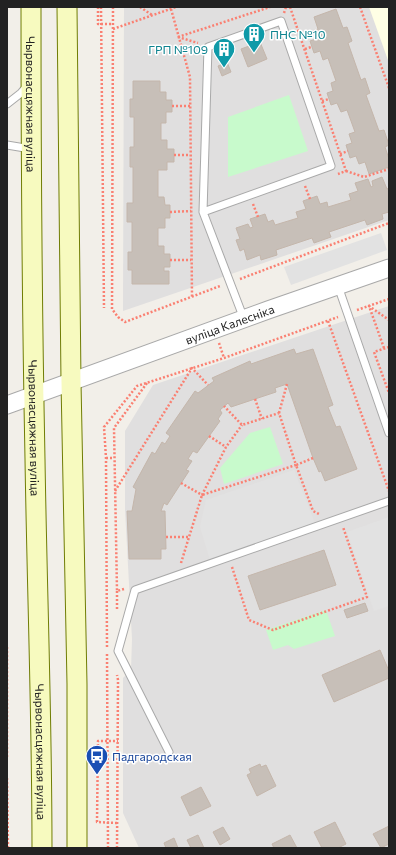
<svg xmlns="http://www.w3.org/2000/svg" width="396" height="855" viewBox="0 0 396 855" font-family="Commissioner,sans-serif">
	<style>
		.residential { fill: #e0dfdf }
		.education { fill: #ffffe5 }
		.park { fill: #c8facc }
		.parking { fill: #e2e2e2 }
		.building { fill: #c7bfb8; stroke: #c4b6ab }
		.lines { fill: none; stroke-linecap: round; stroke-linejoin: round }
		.service-casing { stroke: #a9a9a9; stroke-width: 9 }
		.tertiary-casing { stroke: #a9a9a9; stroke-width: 19 }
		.secondary-casing { stroke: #707d05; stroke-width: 21 }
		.path { stroke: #fa8072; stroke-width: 2.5; stroke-dasharray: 2 2; stroke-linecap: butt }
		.service { stroke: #fff; stroke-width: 7 }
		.tertiary { stroke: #fff; stroke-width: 17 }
		.secondary { stroke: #f7fabf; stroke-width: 19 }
		.labels { text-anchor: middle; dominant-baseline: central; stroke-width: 3; stroke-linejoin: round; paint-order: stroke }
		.culture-label { font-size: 12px; fill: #0d838f; stroke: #fff; text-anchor: start }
		.street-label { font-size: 12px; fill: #222; stroke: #fff }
		.transit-label { font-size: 12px; fill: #164399; stroke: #fff; text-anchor: start }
	</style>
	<rect width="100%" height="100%" fill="#f2efe9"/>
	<g class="residential">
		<polygon points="124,7 389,7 389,220 123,311"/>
		<polygon points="389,306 389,848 139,848 123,813 123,678 131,670 132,639 125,510 125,431 153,385"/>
	</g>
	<polygon class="education" points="369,7 389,7 389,63"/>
	<g class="park">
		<polygon points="289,95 308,151 228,177 228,117"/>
		<polygon points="270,427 283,464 224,484 220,468 250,433"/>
		<polygon points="326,610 335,636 294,649 288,645 273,650 266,630"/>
	</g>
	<g class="parking">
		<polygon points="381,233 387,250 291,285 284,267"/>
		<polygon points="294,470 316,526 211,563 200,527 206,500"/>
		<polygon points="389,517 389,606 374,611 347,532"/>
	</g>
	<g class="building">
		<polygon points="336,9 343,28 347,27 352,41 348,43 361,80 365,78 370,93 366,95 379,131 384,130 389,145 385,147 389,159 389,167 369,174 365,162 359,164 356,156 350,158 346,145 352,143 349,134 355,132 347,110 341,112 337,103 331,105 327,93 333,91 331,83 336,81 328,58 323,60 320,51 314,53 310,41 316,39 313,31 318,29 314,17"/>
		<polygon points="260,42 267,59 248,67 241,49"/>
		<polygon points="227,62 231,72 222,76 218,66"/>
		<polygon points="133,81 160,81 160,92 166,92 166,100 172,100 172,112 166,112 166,123 161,123 161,140 167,140 167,149 174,149 174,162 167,162 167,170 158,170 158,197 164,197 165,205 170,205 170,218 165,218 165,228 158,228 158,246 164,246 164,254 170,254 170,267 164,267 164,271 169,271 169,284 132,284 132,270 128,270 128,252 132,252 132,222 127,222 127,203 133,203 133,167 130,167 130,147 134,147 134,117 130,117 130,99 133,99"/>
		<polygon points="382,177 387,189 389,188 389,212 382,214 383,219 367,225 365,220 329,232 331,237 314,243 312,238 276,250 277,255 261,260 260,255 247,260 244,249 240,251 236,240 240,239 236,228 248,224 250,228 253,227 250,219 265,214 268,222 273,220 275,225 298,218 296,212 306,209 303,201 317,196 320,204 327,202 328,207 351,200 349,194 358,191 355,183 368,179 371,187 373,186 372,181"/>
		<polygon points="294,349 296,354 313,349 333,405 328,407 336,427 340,426 357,469 325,481 321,471 319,472 313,458 287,384 275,388 276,392 231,407 228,403 220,410 222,413 218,419 220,421 197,453 193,451 188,459 192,461 186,470 189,471 167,505 164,503 161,511 165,511 166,549 161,549 161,559 129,559 127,511 132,511 136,489 133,487 152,452 155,454 162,442 165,444 170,436 166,433 195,391 198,393 214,381 212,378 250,361 251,364"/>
		<polygon points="324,550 336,585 260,610 248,576"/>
		<polygon points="365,603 368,611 347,618 344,610"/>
		<polygon points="380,650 389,671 389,678 334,702 322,675"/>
		<polygon points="260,764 261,767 266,765 276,786 257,796 247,775 251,773 249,769"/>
		<polygon points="201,787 211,806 190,816 181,797"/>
		<polygon points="335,822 346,844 338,848 322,848 314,832"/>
		<polygon points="389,826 389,844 381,848 373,834"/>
		<polygon points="223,827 230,839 220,845 213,832"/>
		<polygon points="198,835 204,848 191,848 187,840"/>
		<polygon points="290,835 297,848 274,848 272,844"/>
		<polygon points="174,838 178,848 166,848 164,843"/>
	</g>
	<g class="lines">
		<g class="service-casing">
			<g id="service">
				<polyline points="7,104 21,93 27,86"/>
				<polyline points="7,145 31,149"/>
				<polyline points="203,212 331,166 281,21 208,47 203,212 244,319"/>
				<polyline points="338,286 389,433"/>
				<polyline points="169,752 118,651 135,590 389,501"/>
			</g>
		</g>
		<g class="tertiary-casing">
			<g id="tertiary">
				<path id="s1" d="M 7,405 L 268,310 L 389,268"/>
			</g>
		</g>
		<g class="secondary-casing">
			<g id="secondary">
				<path id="s2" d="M 31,7 C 31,158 32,308 35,459 C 37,589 42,718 42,848"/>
				<polyline points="67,7 71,382 77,684 77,848"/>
			</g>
		</g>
		<g class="path">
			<polyline points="98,7 98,24 113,24"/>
			<polyline points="101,7 104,308"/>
			<polyline points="113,7 112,309 118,317 125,322 220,286"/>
			<polyline points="140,7 152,15"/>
			<polyline points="290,7 346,171 338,174"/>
			<polyline points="360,7 389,88"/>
			<polyline points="171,9 190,77 192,297"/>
			<polyline points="284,13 286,7"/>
			<polyline points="113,29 176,7"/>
			<polyline points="178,37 270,7"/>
			<polyline points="178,37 198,43"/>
			<polyline points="305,49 311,47"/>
			<polyline points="322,101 329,99"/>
			<polyline points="172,106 190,106"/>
			<polyline points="340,154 348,151"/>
			<polyline points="174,155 190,155"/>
			<polyline points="346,171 364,177 389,169"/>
			<polyline points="305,186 310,199"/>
			<polyline points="253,204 258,217"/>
			<polyline points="170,212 191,211"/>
			<polyline points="170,260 191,260"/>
			<polyline points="240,279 389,223"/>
			<polyline points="357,310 389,299"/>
			<polyline points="328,321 389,491"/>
			<polyline points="219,343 224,358"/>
			<polyline points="389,347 374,352 389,393"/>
			<polyline points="384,348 369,306 389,320"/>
			<polyline points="255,399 262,419"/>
			<polyline points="279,413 287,384"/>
			<polyline points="209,436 226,447"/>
			<polyline points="106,458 114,458"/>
			<polyline points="313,458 296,465 313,511 319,514"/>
			<polyline points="181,483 202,495 226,447 242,425"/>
			<polyline points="115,491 192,368 208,385"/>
			<polyline points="166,537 190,537"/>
			<polyline points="181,563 202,495 296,465 279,413 242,425 224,406"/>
			<polyline points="232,567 249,620 273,630 367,597 343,527"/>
			<polyline points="124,589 117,591 114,428 147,383"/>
			<polyline points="117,591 117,610"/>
			<polyline points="7,647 7,757"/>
			<polyline points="107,647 106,458 104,427 137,386 224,358 338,317"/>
			<polyline points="107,654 108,848"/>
			<polyline points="7,778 8,848"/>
			<polyline points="117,823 97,822 98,741 118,741"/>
			<polyline points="117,848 118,680 117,675"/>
		</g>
		<use href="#service" class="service"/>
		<use href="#tertiary" class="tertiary"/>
		<use href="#secondary" class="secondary"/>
	</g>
	<defs>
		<g id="building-pin" transform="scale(1.15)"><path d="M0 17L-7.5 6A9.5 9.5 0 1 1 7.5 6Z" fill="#0f9aa8" stroke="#fff"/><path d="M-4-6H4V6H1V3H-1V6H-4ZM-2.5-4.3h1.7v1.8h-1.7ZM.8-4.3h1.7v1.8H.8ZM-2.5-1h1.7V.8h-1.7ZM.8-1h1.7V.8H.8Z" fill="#fff"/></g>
		<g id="bus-pin" transform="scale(1.15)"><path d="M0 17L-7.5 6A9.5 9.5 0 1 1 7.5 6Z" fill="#1a4fb4" stroke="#fff"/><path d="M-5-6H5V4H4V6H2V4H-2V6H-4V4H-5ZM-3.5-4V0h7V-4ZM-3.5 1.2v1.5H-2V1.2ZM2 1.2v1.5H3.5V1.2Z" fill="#fff"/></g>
	</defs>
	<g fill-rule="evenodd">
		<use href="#building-pin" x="254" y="34"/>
		<use href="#building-pin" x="224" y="49"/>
		<use href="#bus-pin" x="97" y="756"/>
	</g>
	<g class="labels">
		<g class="culture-label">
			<text x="270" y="34">ПНС №10</text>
			<text x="208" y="49" text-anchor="end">ГРП №109</text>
		</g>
		<g class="street-label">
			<text stroke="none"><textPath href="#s2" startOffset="97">Чырвонасцяжная вуліца</textPath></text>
			<text stroke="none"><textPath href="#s1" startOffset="237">вуліца Калесніка</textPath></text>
			<text stroke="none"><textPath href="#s2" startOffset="421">Чырвонасцяжная вуліца</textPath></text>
			<text stroke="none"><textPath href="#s2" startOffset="745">Чырвонасцяжная вуліца</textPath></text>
		</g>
		<g class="transit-label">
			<text x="112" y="756">Падгародская</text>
		</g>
	</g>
	<rect width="396" height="855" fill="none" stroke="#222222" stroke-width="16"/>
</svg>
